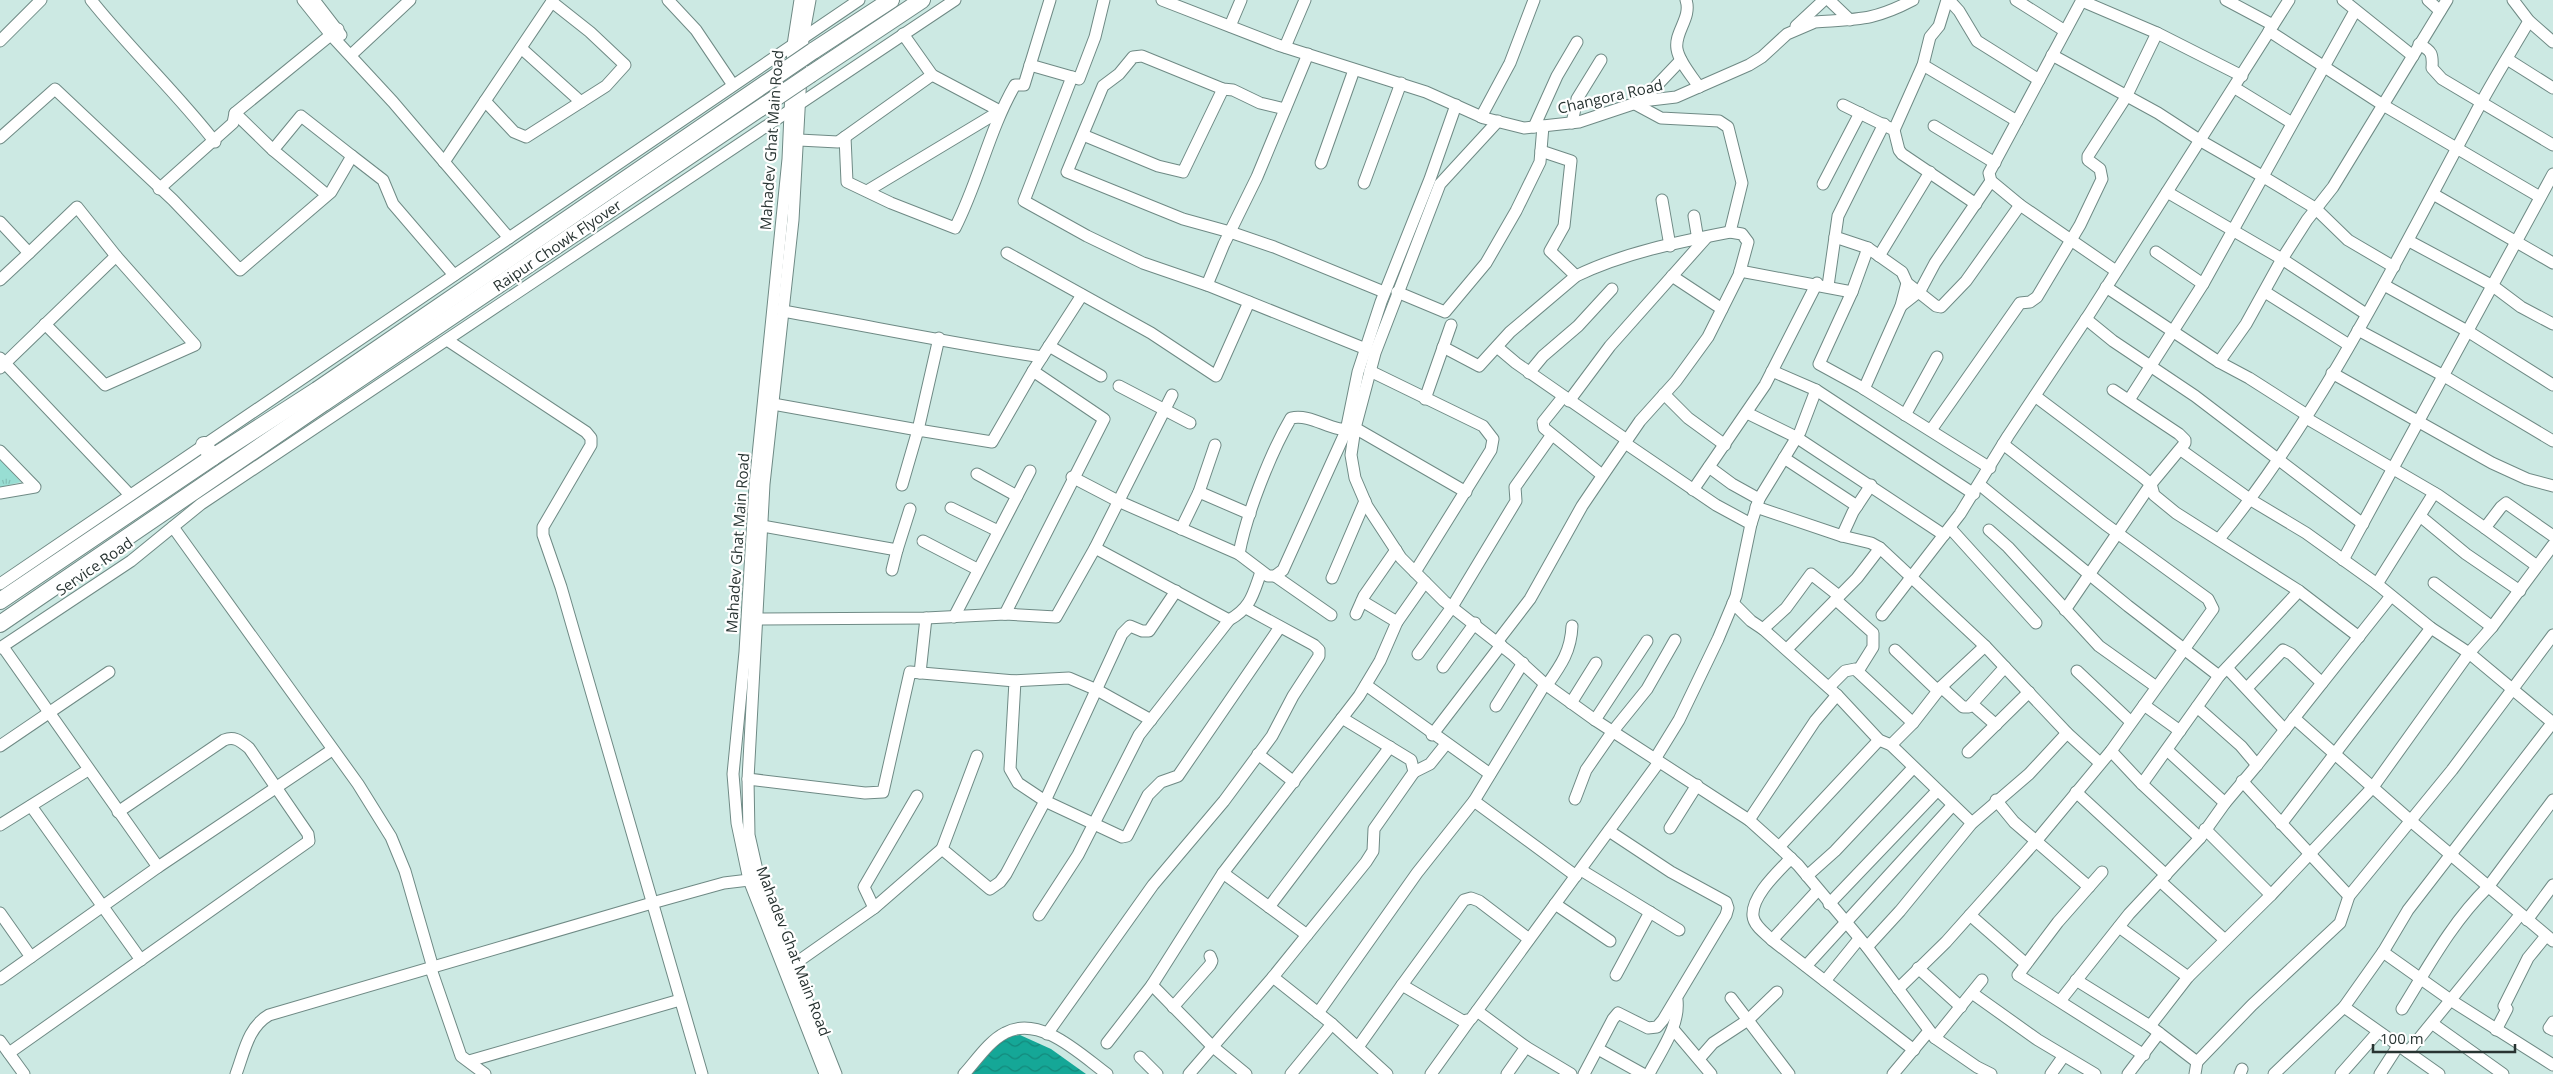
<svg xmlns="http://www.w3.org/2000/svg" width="2553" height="1074" viewBox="0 0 2553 1074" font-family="'Open Sans',sans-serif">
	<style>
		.park { fill: url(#park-tufts) }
		.water { fill: url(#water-waves) }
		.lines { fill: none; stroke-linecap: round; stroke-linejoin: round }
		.minor-casing { stroke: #6f8a85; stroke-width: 13 }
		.highway-casing { stroke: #6f8a85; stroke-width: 18 }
		.minor { stroke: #fff; stroke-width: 11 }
		.highway { stroke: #fff; stroke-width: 16 }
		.highway-bridge-casing { stroke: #6f8a85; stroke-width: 18; stroke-linecap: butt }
		.highway-bridge { stroke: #fff; stroke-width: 16 }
		.labels { text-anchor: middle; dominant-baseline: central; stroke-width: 4.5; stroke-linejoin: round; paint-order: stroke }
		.street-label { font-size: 15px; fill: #283432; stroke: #fff }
	</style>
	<defs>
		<pattern id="park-tufts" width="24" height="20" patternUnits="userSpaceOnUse" patternTransform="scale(1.25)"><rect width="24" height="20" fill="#98ded3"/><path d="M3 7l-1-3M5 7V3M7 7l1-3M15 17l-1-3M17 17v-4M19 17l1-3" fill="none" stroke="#83bfb6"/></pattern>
		<pattern id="water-waves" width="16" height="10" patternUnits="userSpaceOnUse" patternTransform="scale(1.25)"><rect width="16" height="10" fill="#15a797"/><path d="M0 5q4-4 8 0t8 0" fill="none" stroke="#13897c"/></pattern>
	</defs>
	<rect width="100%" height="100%" fill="#cce9e3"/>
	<polygon class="park" points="0,459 21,482 0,487"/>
	<polygon class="water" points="1020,1035 1051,1049 1086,1074 968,1074 1001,1037"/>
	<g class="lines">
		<g class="minor-casing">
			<g id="minor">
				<path d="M 91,0 C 130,49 176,92 215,142"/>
				<polyline points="303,0 331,35 393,102 509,238"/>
				<polyline points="314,0 341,35"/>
				<polyline points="668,0 696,30 733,85"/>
				<polyline points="800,0 793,45 788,159 755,485 745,652 733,774 737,823 749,880 825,1074"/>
				<polyline points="810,0 803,38 793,220 764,484 748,779 749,835 759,879 836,1074"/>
				<path d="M 1162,0 L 1278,45 L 1426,92 L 1484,118 L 1524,128 L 1579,122 L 1642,101 L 1676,97 L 1749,65 L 1762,57 L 1787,34 L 1815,22 C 1858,19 1873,21 1913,0"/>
				<path d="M 1686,0 C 1692,18 1674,32 1677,49 C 1679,62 1692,76 1699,87"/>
				<polyline points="1829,0 1850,20"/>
				<polyline points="1949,0 1959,11 1977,41 2039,80"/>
				<polyline points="2016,0 2065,31"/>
				<polyline points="2082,0 1989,173 1991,181 2020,205 2116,271"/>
				<polyline points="2226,0 2273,25"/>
				<polyline points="2343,0 2413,56"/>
				<polyline points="2428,0 2440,11"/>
				<polyline points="2513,0 2529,21 2553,42"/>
				<polyline points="2082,1 2157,33 2242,76"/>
				<polyline points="1230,26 1241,0"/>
				<polyline points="1796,26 1824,0"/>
				<polyline points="2269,31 2383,105 2540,197"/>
				<polyline points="903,34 932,75 1000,111"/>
				<polyline points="0,41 41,0"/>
				<path d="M 2419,44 C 2432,51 2433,54 2432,68 L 2442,79 L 2553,145"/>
				<polyline points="1285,47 1305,0"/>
				<polyline points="521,48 581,102"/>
				<polyline points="351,55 410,0"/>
				<polyline points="2052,55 2158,113 2201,141 2262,176 2315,208 2348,240 2394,267"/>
				<polyline points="2507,59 2553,88"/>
				<polyline points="1030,65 1079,79 1095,37 1104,0"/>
				<polyline points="1923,65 2017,121"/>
				<polyline points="1072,77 1024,201 1087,236 1143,263 1207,285 1366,349"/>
				<polyline points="2235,88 2292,123"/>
				<polyline points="485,101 514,132 526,137 606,86 625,65 590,32 552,2"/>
				<polyline points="1642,101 1681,60"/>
				<polyline points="1635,104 1661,118 1719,121 1728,127 1742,183 1730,232"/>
				<polyline points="1843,105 1894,130 1899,150 1902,154 1976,204"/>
				<polyline points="1285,109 1260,103 1233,90 1223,89 1142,56 1133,57 1119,74 1103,86 1067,172 1183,219 1230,232 1274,247 1384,292"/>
				<polyline points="235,113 273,150"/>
				<polyline points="1481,117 1510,63 1534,0"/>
				<polyline points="1498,121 1440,184 1375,353 1355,428 1351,455 1355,478 1367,506 1401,558 1444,601 1513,655 1545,684 1595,720 1749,820 1779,847 1798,865 1867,947 1935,1038 1977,1067 1991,1074"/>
				<polyline points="1572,123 1577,99 1601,60"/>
				<polyline points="1934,126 1995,163"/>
				<polyline points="1534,127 1557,76 1577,42"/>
				<polyline points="1894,130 1923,65 1930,37 1939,26 1947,0"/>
				<polyline points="1083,135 1158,166 1183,172 1223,89"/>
				<path d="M 845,137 L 847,182 L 891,203 L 955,228 C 979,181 989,130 1015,85 L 1024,85 L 1050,0"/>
				<polyline points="0,138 55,89 173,200 240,270 331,192 352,156 301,116 273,150 327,195"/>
				<polyline points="799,140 838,142 932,75"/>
				<polyline points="1541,151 1571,161 1564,226 1550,251 1576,276"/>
				<polyline points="352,156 383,180 393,204 454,275"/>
				<polyline points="444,162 553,0"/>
				<polyline points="1321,163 1354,70"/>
				<polyline points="1364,183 1401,83"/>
				<polyline points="1823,184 1860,113"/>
				<polyline points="159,189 233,123 235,113 338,29"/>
				<polyline points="867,191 1000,111"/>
				<polyline points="2167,192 2282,259 2366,314"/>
				<polyline points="2433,194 2553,263"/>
				<polyline points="1662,200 1670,246"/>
				<polyline points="1694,216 1698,240"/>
				<polyline points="0,222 29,253 0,280"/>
				<polyline points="1835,237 1868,248 1902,272 1907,283 1936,306 1941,307 1966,281 2020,205"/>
				<polyline points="2409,241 2493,286 2521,307 2553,324"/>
				<polyline points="1868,248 1852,292 1819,364 1861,387 1990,468"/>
				<polyline points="2156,252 2203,284"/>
				<polyline points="29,253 77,207 116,256 195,345 105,385 45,324"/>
				<polyline points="1007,253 1151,333 1216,376 1249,302"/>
				<polyline points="1879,256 1930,172"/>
				<polyline points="1740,271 1852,292"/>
				<polyline points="1672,276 1722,309"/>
				<polyline points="1207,285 1224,244 1257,177 1308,54"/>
				<polyline points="2384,285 2469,332 2553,385"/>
				<polyline points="1828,286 1838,216 1884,124"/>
				<polyline points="2106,287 2219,362 2249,378 2307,415"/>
				<polyline points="1397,292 1445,312 1486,263 1516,211 1540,162 1543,126"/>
				<polyline points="2265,292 2349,345"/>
				<polyline points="1901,306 1920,291 1935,263 1991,181"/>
				<path d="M 783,311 C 869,326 955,344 1042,357"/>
				<polyline points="2086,319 2113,341 2195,396 2363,524"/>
				<polyline points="2358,330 2444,376 2553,441"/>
				<polyline points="447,340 586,432 591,438 591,445 543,527 543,535 561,587 702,1074"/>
				<polyline points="1049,346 1101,376"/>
				<path d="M 1443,347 L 1479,366 L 1510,332 L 1576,276 C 1623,253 1678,242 1730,232 L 1742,234 L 1748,242 L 1739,275 L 1708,337 L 1676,381 L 1640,421 L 1605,472 L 1582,506 L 1530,599 L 1497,642"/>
				<polyline points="1497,347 1516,363 1627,440"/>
				<polyline points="0,358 130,495"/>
				<polyline points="2219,362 2246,324 2282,259 2307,220 2333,187 2447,0"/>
				<polyline points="0,368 116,256"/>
				<polyline points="1370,371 1483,426 1493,439 1491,450 1415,572"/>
				<polyline points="1772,371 1816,390 1974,494"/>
				<polyline points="1529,373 1543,356 1578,326 1612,289"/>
				<polyline points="2332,373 2492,463 2527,479 2553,486"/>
				<polyline points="1119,386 1190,423"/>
				<polyline points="1864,389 1901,306 1907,283"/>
				<polyline points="1664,394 1688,418 1725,445"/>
				<polyline points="2035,396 2140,475 2151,484 2154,495 2176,513 2299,591 2359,637"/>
				<polyline points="1563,397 1543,422 1544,428 1602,475"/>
				<polyline points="1425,399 1451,325"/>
				<polyline points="2129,400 2203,284 2355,11"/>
				<polyline points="1569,401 1610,346 1706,238"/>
				<polyline points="773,404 918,430 939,338"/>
				<polyline points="1747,413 1796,437 1944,535"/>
				<polyline points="1905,415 1937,357"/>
				<polyline points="2306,418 2438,495 2485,528 2501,507 2506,503 2553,536"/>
				<polyline points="1931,430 2020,303 2030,302 2037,297 2080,225 2102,179 2100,169 2088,160 2088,156 2126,97 2157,33"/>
				<polyline points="1625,443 1716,505 1751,524"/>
				<polyline points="2181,450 2251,500 2306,533 2377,584 2431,628 2469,653 2553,723"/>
				<polyline points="0,451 35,487 0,493"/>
				<polyline points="1784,458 1857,506"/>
				<polyline points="1709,467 1732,484 1759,499"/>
				<polyline points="977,474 1017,496"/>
				<polyline points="1072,477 1118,501 1239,554 1268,576 1275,576 1283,570 1346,431 1358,372 1381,302 1430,179 1456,105"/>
				<polyline points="902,485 918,430 992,442 1033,371 1082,295"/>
				<polyline points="1980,485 2128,606 2219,676"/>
				<polyline points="1693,490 1765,385 1817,283"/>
				<polyline points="1199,492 1250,514"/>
				<polyline points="1756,507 1842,536 1871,543 1880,548 1985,646 2067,733 2100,763"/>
				<polyline points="951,508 998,531"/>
				<polyline points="2420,516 2466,554 2520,591"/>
				<polyline points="762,526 897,550 910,509"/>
				<polyline points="173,527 358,784 391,837 405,871 433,968"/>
				<polyline points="1950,528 2036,623"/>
				<polyline points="2485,528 2537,566"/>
				<polyline points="1181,529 1199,492 1215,445"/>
				<polyline points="1989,530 2008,547 2099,646 2155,686"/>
				<polyline points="1842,536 1853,512 1871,485"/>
				<path d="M 2219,539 C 2323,411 2396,261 2474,116 C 2491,83 2511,52 2529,21"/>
				<polyline points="923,541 977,569"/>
				<polyline points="1095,548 1229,620"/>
				<path d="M 1239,554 C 1246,515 1271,452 1291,418 C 1314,413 1333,435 1355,428 L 1466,492"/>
				<polyline points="2343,560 2553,174"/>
				<polyline points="892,570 897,550"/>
				<polyline points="1275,576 1331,615"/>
				<polyline points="1332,578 1365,501"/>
				<polyline points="2434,583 2492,627"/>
				<polyline points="0,584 859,0"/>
				<polyline points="2377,584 2434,493"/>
				<polyline points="1836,600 1873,633 1873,647 1858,671"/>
				<polyline points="1362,601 1397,622"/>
				<polyline points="1733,603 1751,621 1763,629 1837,695 1879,740 1891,745 1972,823"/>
				<polyline points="2065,610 2151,484 2185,443 2185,440 2179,434 2113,390"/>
				<polyline points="1005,614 1104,419 1033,371"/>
				<polyline points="1356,614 1364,596 1396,550"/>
				<polyline points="1882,615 1960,514 2008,436 2090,313 2289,0"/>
				<polyline points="954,617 1030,471"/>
				<polyline points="757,619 926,618 1005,614 1056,617 1095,548 1172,395"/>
				<polyline points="1763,629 1786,608 1811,574 1839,596"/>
				<polyline points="3,647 158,867"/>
				<polyline points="0,648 131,561 201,504 955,0"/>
				<polyline points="1787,649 1857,578 1880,548"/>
				<polyline points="1895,650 1938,691"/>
				<polyline points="1418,654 1452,607 1516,501 1515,487 1551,436"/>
				<polyline points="1443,667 1475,623"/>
				<polyline points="2227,668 2285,730"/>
				<polyline points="2077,671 2131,722"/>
				<polyline points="920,673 926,618"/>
				<polyline points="1013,681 1069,678 1097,690 1151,720"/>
				<polyline points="1366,685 1490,774"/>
				<path d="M 1547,685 C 1561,665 1571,651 1572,626"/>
				<polyline points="1829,687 1845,671 1855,669 1913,723"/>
				<polyline points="1941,687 1963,707 1969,707 2005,667"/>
				<polyline points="2247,688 2283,650 2291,654 2322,683"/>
				<polyline points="1571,703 1596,663"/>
				<polyline points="1972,704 1996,725"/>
				<polyline points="2144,705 2180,731"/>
				<polyline points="1496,706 1523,663"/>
				<polyline points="2197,707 2241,746 2257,765"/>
				<polyline points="2294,718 2412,822 2553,941"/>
				<polyline points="1595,720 1647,641"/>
				<polyline points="1432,735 1501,645"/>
				<polyline points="1891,745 1913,723 1941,687 1985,646"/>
				<polyline points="0,746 109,672"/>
				<polyline points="2167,750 2225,803"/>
				<polyline points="2111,751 2142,784 2200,838"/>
				<polyline points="1968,752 2029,692"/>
				<polyline points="1258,754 1294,782"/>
				<polyline points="977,756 942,849 990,889 1000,882 1006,874 1045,801 1122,634 1130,626 1142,631 1149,631 1176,591"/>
				<polyline points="1655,759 1679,720 1718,639 1736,596 1751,524 1759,499 1800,432 1816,390"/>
				<polyline points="1414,772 1430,764 1446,744"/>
				<polyline points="748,779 865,793 883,792 910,672 1015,681 1010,769 1018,783 1045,801 1122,837 1127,836 1148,795 1161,782 1178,776 1280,627"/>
				<polyline points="2242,781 2349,896"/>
				<polyline points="2142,784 2219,676 2299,591"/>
				<polyline points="2076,792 2166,875"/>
				<polyline points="1575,799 1586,770 1613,731 1647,689 1675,640"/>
				<polyline points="1996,800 2014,822 2089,887"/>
				<polyline points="1474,801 1576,876"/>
				<polyline points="31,806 141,960"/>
				<polyline points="1749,820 1815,721 1837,695"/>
				<polyline points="2281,824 2431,628"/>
				<polyline points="0,825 88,770"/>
				<polyline points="1670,828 1697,785"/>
				<polyline points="2205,829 2271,895"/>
				<polyline points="1779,847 1879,740"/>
				<path d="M 1791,858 C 1779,871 1751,896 1753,916 C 1754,926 1765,933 1772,940 L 1914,1050"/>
				<polyline points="1581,870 1679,930"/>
				<polyline points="2102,872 2058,922 2018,975 2144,1055"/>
				<polyline points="1223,873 1307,935"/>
				<polyline points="1807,876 1835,851 1913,768"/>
				<polyline points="2160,881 2225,940"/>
				<polyline points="1555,904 1610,941"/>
				<polyline points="1829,904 1937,791"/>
				<polyline points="1269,907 1390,747"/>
				<polyline points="874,908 864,887 917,796"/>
				<polyline points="0,913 31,957"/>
				<path d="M 1039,915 L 1078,855 L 1139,735 L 1229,620 C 1251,608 1253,594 1261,572"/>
				<polyline points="1970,915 2026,964"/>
				<polyline points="2527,920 2553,885"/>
				<polyline points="2119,927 2188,977"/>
				<polyline points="1772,940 1818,890"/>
				<polyline points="1867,947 1900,911 1972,823 2029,774 2067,733"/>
				<polyline points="2383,952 2452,1001 2553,1065"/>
				<polyline points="793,965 874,908 942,849"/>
				<polyline points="1806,966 1952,806"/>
				<polyline points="1918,968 1961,1007"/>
				<polyline points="431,969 461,1056 485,1074"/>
				<polyline points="1616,975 1650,912"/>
				<polyline points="1273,977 1332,1024 1387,1074"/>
				<polyline points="0,979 158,867 332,750"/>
				<polyline points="2076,980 2150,1026 2197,1062 2195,1074"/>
				<polyline points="1825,981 1859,939"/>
				<polyline points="1152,985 1212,1046 1246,1074"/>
				<polyline points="1402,985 1464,900 1471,898 1479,901 1529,939"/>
				<polyline points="1898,989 1946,942 2037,840 2111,751 2213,609 2208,599 2105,524 2003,444"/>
				<polyline points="1972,993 2038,1040 2095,1074"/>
				<polyline points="1731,998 1789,1074"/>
				<polyline points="2060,1001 2129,914 2200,838 2225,803 2257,765 2391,596"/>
				<polyline points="1173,1007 1210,965 1212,961 1210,956"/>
				<polyline points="2344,1007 2439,1074"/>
				<path d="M 2402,1009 C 2428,967 2452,922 2488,887 L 2553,800"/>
				<polyline points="1477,1011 1526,1047 1571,1074"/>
				<polyline points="1318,1013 1417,873 1474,801 1545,684"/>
				<polyline points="2553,1022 2549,1028 2553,1030"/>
				<polyline points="2433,1024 2503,1074"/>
				<polyline points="2150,1026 2188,977 2271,895 2373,787 2469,653 2492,627 2553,545"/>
				<polyline points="1673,1029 1711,1074"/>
				<polyline points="2496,1030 2507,1009 2504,1006 2528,958 2546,936"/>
				<polyline points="1047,1034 1153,885 1224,801 1272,736 1293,696 1319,656 1319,650 1314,645 1246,608"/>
				<polyline points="1935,1038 1982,980"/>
				<polyline points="0,1041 24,1074"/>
				<polyline points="1107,1043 1152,985 1223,873 1359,696 1380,661 1397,622 1425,582"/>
				<polyline points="1358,1047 1402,985 1463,1021 1471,1019 1659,762"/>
				<polyline points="1598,1049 1643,1074"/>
				<polyline points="2408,1052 2520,915"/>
				<path d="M 9,1053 L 309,841 L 308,834 L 249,748 C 240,741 235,736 224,740 L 118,812"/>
				<polyline points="1140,1057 1157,1074"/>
				<polyline points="1699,1059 1713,1043 1748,1020 1777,992"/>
				<polyline points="469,1061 680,1000"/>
				<polyline points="2197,1062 2252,1005 2340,923 2349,896 2452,770 2553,635"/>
				<path d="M 236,1074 C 244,1053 248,1027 269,1015 L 652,903 L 724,883 L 749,880"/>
				<path d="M 964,1074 C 976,1061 989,1041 1005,1033 C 1040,1014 1081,1055 1107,1074"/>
				<polyline points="1189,1074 1273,977 1366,862 1373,851 1374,829 1414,772 1411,760 1342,718"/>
				<polyline points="1291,1074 1332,1024"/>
				<polyline points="1431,1074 1469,1021"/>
				<polyline points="1507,1074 1526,1047"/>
				<polyline points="1584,1074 1613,1019 1618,1013 1648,1028 1657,1027 1663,1020 1726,915 1728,908 1726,902 1671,872 1609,831"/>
				<path d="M 1649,1074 C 1660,1052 1680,1026 1677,1000"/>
				<polyline points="1893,1074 1929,1031"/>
				<polyline points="2051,1074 2063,1057"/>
				<polyline points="2128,1074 2159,1033"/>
				<polyline points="2240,1074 2242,1069"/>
				<polyline points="2274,1074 2344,1007 2383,952 2408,910 2553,722"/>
				<polyline points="2341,1074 2378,1032"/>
				<polyline points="2380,1074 2398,1046"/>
			</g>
		</g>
		<g class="highway-casing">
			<g id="highway">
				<polyline points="813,51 891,0"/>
				<polyline points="811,74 922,0"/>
				<polyline points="204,445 213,457"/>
				<polyline points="0,601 213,457 317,390"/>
				<polyline points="0,624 325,402"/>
			</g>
		</g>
		<use href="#minor" class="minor"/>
		<use href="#highway" class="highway"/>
		<g class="highway-bridge-casing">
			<g id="highway-bridge">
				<polyline points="317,390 813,51"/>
				<polyline points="325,402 811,74"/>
			</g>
		</g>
		<use href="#highway-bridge" class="highway-bridge"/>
	</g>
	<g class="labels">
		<g class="street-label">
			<text transform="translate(1610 96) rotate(-13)">Changora Road</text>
			<text transform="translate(771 140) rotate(-86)">Mahadev Ghat Main Road</text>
			<text transform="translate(557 245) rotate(-34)">Raipur Chowk Flyover</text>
			<text transform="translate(737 543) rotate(-86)">Mahadev Ghat Main Road</text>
			<text transform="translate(94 566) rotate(-35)">Service Road</text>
			<text transform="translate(794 951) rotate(69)">Mahadev Ghat Main Road</text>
		</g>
	</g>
	<path d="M2373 1044v8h142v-8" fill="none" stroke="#283432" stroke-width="2.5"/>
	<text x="2380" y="1044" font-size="15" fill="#283432" stroke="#ffffff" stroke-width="4" paint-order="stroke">100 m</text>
</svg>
